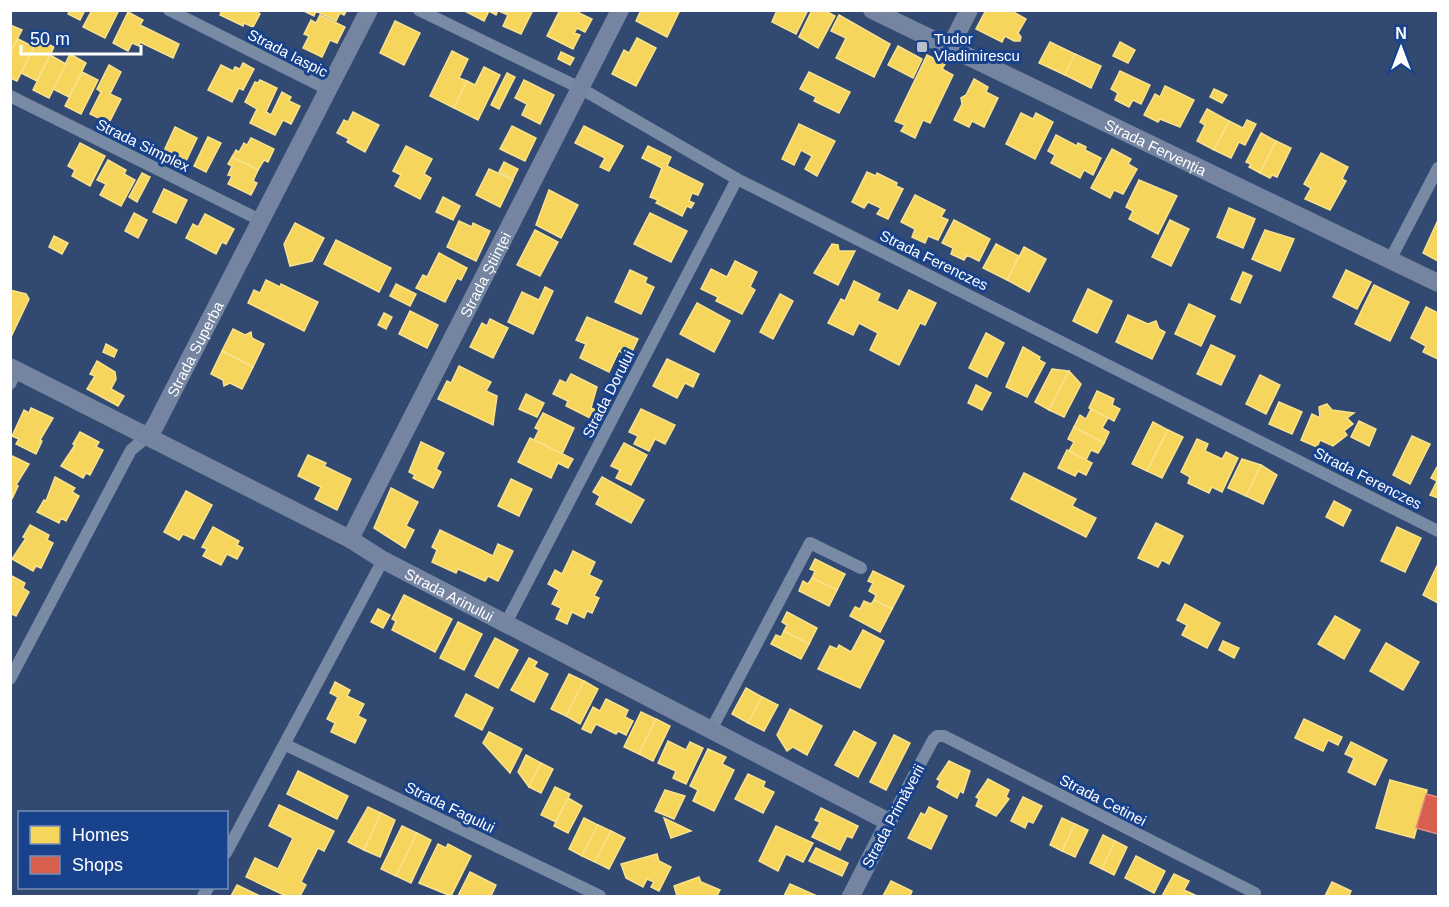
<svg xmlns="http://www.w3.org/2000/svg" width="1449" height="907" viewBox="0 0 1449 907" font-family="Helvetica,sans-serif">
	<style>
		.homes { fill: #f6d55c; stroke: #f9e28d; stroke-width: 1.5 }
		.shops { fill: #d6604d; stroke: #e29082; stroke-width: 1.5 }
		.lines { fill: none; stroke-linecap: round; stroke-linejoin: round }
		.street { stroke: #798aa5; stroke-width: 12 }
		.secondary { stroke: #7585a1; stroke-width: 18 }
		.poi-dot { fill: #b7bfcd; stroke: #18428b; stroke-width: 2 }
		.labels { text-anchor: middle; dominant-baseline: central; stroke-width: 6; stroke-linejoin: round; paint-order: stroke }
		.poi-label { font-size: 15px; fill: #fff; stroke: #18428b; text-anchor: start }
		.street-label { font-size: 15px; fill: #fff; stroke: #18428b }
	</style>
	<rect width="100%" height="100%" fill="#324971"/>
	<g class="homes">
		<polygon points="70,10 85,10 80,20 68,14"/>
		<polygon points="92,10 119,10 105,38 83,27"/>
		<polygon points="222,10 255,10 260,14 253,27 244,23 243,26 220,15"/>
		<polygon points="302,10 347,10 344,15 340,13 336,21 316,11 314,16"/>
		<polygon points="463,10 498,10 496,15 489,11 484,21"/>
		<polygon points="533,10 521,34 503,26 508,15 499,11"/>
		<polygon points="560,10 580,10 579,13 592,19 585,32 577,28 574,33 580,35 573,49 547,36"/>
		<polygon points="641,10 680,10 667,37 636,21"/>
		<polygon points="777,10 808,10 796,34 772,22"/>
		<polygon points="812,10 824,10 835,16 818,48 799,37"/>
		<polygon points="986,10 1010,10 1026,19 1018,33 1021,37 1020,41 1014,41 1005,36 1002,42 976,29"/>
		<polygon points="128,12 143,20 140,25 179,44 173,58 140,42 139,46 132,43 128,51 113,43"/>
		<polygon points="320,15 345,27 337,43 330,40 322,57 303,48 309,36 304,34 311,20 316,23"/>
		<polygon points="839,15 890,44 874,77 836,58 846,38 831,31"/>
		<polygon points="395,21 420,33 404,65 380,53"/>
		<polygon points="10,25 22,30 10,53"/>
		<polygon points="637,38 656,48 636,86 612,74 624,50 629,53"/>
		<polygon points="18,39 34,47 17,81 10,78 10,53"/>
		<polygon points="38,39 54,47 37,81 21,73"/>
		<polygon points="1050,42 1075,54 1065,75 1039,63"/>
		<polygon points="1120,42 1135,50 1128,63 1113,56"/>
		<polygon points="898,46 922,59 913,78 888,65"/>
		<polygon points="452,51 468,59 459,78 467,81 454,108 430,96"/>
		<polygon points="561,52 574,58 570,65 558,59"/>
		<polygon points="70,54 86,63 69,97 53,89"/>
		<polygon points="1075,54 1101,66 1091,88 1065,75"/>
		<polygon points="50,55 66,64 49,98 33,90"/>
		<polygon points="927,55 945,64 942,69 953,75 930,123 923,120 915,138 901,131 905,125 895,121"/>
		<polygon points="243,63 254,69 243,90 239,88 232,102 208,90 221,65 233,71 235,67 240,69"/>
		<polygon points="109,65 121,72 110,94 121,99 109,123 90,114 101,92 97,89"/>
		<polygon points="484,67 500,75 478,120 454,108 467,81 475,85"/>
		<polygon points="1120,71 1150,85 1141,104 1133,100 1129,107 1115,100 1118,93 1111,89"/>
		<polygon points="82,72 98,80 81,114 65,106"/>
		<polygon points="809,72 850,92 839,113 814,101 816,97 800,89"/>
		<polygon points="507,73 515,77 499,109 491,105"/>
		<polygon points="974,79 988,87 986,92 998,98 984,127 972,121 969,127 954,120 962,104 961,98 966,95"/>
		<polygon points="260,80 277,88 266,112 271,115 282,92 291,97 289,101 300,106 291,124 283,120 275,135 250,123 257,109 245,102 255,82 258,83"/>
		<polygon points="524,80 554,95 540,124 522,115 527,104 515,98"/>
		<polygon points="1165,86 1194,100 1180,127 1160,119 1158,122 1144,115 1155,94 1160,97"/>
		<polygon points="1214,89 1227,95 1222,103 1210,97"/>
		<polygon points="1207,109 1229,121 1214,150 1197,141 1205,125 1200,122"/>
		<polygon points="353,112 379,125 365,152 347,142 349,139 337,133 344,120 348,122"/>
		<polygon points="1021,113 1033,119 1036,113 1053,122 1035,159 1006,144"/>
		<polygon points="1247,120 1256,124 1245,145 1239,142 1231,158 1214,150 1229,121 1243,128"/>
		<polygon points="799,124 835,141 817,176 805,169 812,156 801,150 794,165 782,159"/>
		<polygon points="512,126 536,138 525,161 500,149"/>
		<polygon points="584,126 623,146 609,171 600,167 605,158 575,143"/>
		<polygon points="175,127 197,138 186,161 164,151"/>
		<polygon points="1261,133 1276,141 1260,173 1249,167 1251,164 1246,162"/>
		<polygon points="1056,135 1077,146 1078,143 1086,147 1085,150 1101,158 1093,175 1084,170 1080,178 1051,163 1055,155 1048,151"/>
		<polygon points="208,137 221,143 206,172 194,166"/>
		<polygon points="251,138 274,149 268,162 264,160 258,170 232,157 236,150 239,152 244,143 247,145"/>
		<polygon points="1276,141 1291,148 1277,177 1272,175 1270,178 1260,173"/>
		<polygon points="80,143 105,156 90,186 72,176 75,170 68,166"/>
		<polygon points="406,146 432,159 424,174 431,178 420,199 395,186 401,175 393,171"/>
		<polygon points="648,146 671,157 667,166 703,184 698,195 692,193 689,201 694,203 691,208 687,206 682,216 656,203 658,200 650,197 662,168 642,158"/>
		<polygon points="1112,149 1131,159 1128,164 1137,169 1123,194 1114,190 1110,198 1091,188"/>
		<polygon points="1321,153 1348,167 1342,179 1346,181 1330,210 1305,199 1311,188 1304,184"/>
		<polygon points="232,157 258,170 253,181 257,183 251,195 228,184 232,176 228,175 232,166 228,164"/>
		<polygon points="108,160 126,170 124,174 135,180 121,206 100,195 106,184 97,180"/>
		<polygon points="504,162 518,169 513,179 499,172"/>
		<polygon points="489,169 513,180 500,207 476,195"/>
		<polygon points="867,172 876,176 877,173 897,183 896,186 903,189 888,219 877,214 881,208 868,202 864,208 852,202"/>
		<polygon points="142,173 150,177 137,202 129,197"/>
		<polygon points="1139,180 1177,196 1158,234 1129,219 1133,211 1126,207"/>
		<polygon points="164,189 187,200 176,223 153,212"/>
		<polygon points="549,190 578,205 561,238 536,225"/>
		<polygon points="915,195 945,210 941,217 948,220 938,240 928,236 925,243 912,237 915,229 901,222"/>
		<polygon points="443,197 460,206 453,220 436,212"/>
		<polygon points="1229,208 1255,219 1243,248 1217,237"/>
		<polygon points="134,213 147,220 138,238 125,231"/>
		<polygon points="650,213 687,231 671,262 634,244"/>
		<polygon points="205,214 234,229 226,244 222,242 216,254 186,238 193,224 198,227"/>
		<polygon points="954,220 990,239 979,261 967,255 964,260 951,254 953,248 942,243"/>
		<polygon points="1170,220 1189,229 1171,266 1152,257"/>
		<polygon points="1438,220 1438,261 1423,253"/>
		<polygon points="459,221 472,227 473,223 490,231 476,261 447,247"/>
		<polygon points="295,223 324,238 312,261 290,266 284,244"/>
		<polygon points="535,230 558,242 540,276 517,265"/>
		<polygon points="1265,230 1294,239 1280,271 1252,259"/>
		<polygon points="54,236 68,243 62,254 49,247"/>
		<polygon points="336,240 391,268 379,292 324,264"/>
		<polygon points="832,244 838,245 839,251 855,251 838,285 814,273"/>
		<polygon points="996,244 1019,256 1007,280 983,268"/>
		<polygon points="1024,247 1046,259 1029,292 1007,280"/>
		<polygon points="439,253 467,268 461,280 457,278 445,302 416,288 423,275 427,277"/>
		<polygon points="735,261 757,272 750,287 755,290 742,314 716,301 718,297 701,289 711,269 727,277"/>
		<polygon points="630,270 647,278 645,283 654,287 641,314 615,302"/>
		<polygon points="1346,270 1371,282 1357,309 1333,297"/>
		<polygon points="1243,272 1252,276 1240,303 1231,299"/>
		<polygon points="266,280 280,287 281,284 318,302 304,331 248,303 254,290 260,293"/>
		<polygon points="854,281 880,294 877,301 898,311 909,290 936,303 925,325 920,323 899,365 870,350 878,333 859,323 853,335 828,323 841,299 845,301"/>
		<polygon points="396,284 416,294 410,306 390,296"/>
		<polygon points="1374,285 1409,302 1390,341 1355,324"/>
		<polygon points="545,287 553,291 533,334 508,322 522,292 539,300"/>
		<polygon points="1088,289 1112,301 1097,333 1073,321"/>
		<polygon points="10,290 26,294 29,299 11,337"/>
		<polygon points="780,294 793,301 773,339 760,332"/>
		<polygon points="697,303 730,321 714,352 680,334"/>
		<polygon points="1189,304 1215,316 1201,346 1175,334"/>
		<polygon points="1426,307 1438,313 1438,359 1423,352 1426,346 1411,338"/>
		<polygon points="410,311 438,325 427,348 399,334"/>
		<polygon points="384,313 392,317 386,329 378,325"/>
		<polygon points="1128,315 1148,324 1156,321 1159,329 1165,332 1152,359 1116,342"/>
		<polygon points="587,317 638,339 630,356 619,351 609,372 580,358 586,344 576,340"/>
		<polygon points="490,319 508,328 493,358 470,347 482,323 487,326"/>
		<polygon points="233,329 245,335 251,332 252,338 264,344 253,367 222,351"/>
		<polygon points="986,333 1004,343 987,377 969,368"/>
		<polygon points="106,344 117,350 114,357 103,352"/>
		<polygon points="1211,345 1235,356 1221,385 1197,374"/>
		<polygon points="1023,347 1040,357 1039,360 1045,363 1027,397 1006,387"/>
		<polygon points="222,351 253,367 242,389 230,383 224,386 223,380 211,374"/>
		<polygon points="667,359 699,374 693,387 685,383 677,398 653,386"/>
		<polygon points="97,361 115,372 116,379 111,389 124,396 118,406 87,389 95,376 90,374"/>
		<polygon points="459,366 491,382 486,391 497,396 493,425 438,399 447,381 451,383"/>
		<polygon points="1052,369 1069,371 1049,410 1035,402"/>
		<polygon points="1069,371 1081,384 1064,417 1049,410"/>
		<polygon points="571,374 597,387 591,408 598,411 594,420 566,406 568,401 553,394 560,380 566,383"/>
		<polygon points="1260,375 1280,385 1266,414 1246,404"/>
		<polygon points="976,385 991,393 982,410 968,403"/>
		<polygon points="1097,391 1114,399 1112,405 1120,409 1114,421 1089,408"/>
		<polygon points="526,394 544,403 537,417 519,409"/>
		<polygon points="1279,402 1302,412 1292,434 1269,424"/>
		<polygon points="1327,404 1332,410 1354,413 1347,418 1353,424 1344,431 1347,435 1333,446 1320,440 1317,447 1301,440 1312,414 1320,418 1319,407"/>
		<polygon points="31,408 53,418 40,440 42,441 36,454 16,444 19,439 12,436 24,410 29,413"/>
		<polygon points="641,409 675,425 665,444 655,439 649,451 634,444 638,436 629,432"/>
		<polygon points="1091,409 1108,418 1102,428 1109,432 1104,443 1074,427 1080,415 1086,419"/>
		<polygon points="543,413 574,428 562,454 534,440 539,430 535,428"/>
		<polygon points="1359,421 1376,429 1369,446 1351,437"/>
		<polygon points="1153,422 1168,430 1147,471 1132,464"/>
		<polygon points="1074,427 1104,443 1098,453 1091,450 1086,460 1069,451 1074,442 1068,439"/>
		<polygon points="1168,430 1183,437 1162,478 1147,471"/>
		<polygon points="80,432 99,442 96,447 103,450 90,475 86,473 83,478 61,466 75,445 73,444"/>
		<polygon points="1412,436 1430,444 1410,484 1393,475"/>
		<polygon points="530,438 573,459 568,468 558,463 551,478 518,462"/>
		<polygon points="1197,439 1208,444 1205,451 1222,459 1226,452 1238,458 1222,492 1212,487 1209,493 1188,483 1190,477 1181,472"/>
		<polygon points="421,442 444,453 436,469 441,472 433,488 413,478 415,475 409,472"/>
		<polygon points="624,443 647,455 631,485 616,478 620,470 611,466"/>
		<polygon points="1067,450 1092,463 1086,475 1078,471 1075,476 1058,468"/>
		<polygon points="10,455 29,464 16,485 18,486 12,499"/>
		<polygon points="308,455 326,463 324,466 351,479 337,510 315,499 321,487 298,476"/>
		<polygon points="1242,459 1261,465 1246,496 1228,488"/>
		<polygon points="1261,465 1277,475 1263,504 1246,496"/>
		<polygon points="1437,467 1438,467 1438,498 1430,495 1437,481 1431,478"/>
		<polygon points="1024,473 1076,499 1072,506 1096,518 1086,537 1011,499"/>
		<polygon points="55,477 75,488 72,492 79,496 66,521 61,518 59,523 37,512 44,500 46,501"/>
		<polygon points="602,477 644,500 631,523 596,504 600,496 593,492"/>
		<polygon points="511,479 532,489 519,516 498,506"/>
		<polygon points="391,488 418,502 406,526 414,530 405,548 374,528"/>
		<polygon points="186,491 212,505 194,539 183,534 179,540 164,532"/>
		<polygon points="1334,501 1351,510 1343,526 1326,517"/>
		<polygon points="1156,523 1183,536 1169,564 1162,560 1158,567 1138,558"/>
		<polygon points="30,525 49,535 47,540 53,543 41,568 36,566 33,571 12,559 26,538 23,537"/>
		<polygon points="213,527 239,541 237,545 243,548 237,559 227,554 221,565 203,556 207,549 202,547"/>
		<polygon points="1397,527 1421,538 1405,572 1381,561"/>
		<polygon points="440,530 493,556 498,544 513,551 498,581 488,576 485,581 458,569 456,573 432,562 437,550 432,547"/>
		<polygon points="573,551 595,562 589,575 602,581 594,596 599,598 592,613 587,611 584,618 572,612 567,624 556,619 561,608 552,604 559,590 548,584 555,570 562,574"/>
		<polygon points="815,559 845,574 837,590 812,578 815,571 810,569"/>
		<polygon points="1438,564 1438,603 1423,595"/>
		<polygon points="873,571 904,586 892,609 874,600 876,595 869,591 873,583 868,581"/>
		<polygon points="10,575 25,583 23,588 29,592 16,616 12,614 10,616"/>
		<polygon points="812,578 837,590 829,606 799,591 803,581 808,584"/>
		<polygon points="404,595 452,619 435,652 392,630 396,621 392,619"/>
		<polygon points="874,600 892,609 880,632 850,616 855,607 860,609 864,601 871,604"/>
		<polygon points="1185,604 1220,623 1207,648 1182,635 1187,625 1177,620"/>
		<polygon points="378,609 390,615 383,628 371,622"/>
		<polygon points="787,612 817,628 809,644 784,631 787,625 782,622"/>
		<polygon points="1335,616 1360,630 1344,659 1318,644"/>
		<polygon points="458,622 482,634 464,670 440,658"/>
		<polygon points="863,630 884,641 860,688 818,669 830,646 837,649 839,645 851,652"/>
		<polygon points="784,631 809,644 801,659 771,644 776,635 781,637"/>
		<polygon points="495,638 518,650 498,688 475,676"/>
		<polygon points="1223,641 1239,648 1234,658 1219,650"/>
		<polygon points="1386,643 1419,662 1403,690 1370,671"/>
		<polygon points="529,658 537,662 534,667 548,674 534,702 511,690"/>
		<polygon points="569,674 584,681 566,716 551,709"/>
		<polygon points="584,681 598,689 580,724 566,716"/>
		<polygon points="335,682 350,690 347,696 364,704 358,716 366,720 355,743 331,732 335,723 327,719 338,697 330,693"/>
		<polygon points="746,688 762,697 748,723 732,714"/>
		<polygon points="466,694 493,708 482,730 455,716"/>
		<polygon points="762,697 778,705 764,731 748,723"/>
		<polygon points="606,699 628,710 625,717 633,721 626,735 618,731 616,734 596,724 591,733 582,729 593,707 600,711"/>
		<polygon points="790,709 822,726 807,755 793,747 787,751 777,735"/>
		<polygon points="641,712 656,719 639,754 624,747"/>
		<polygon points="656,719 670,726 653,761 639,754"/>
		<polygon points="1304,719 1342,737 1338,745 1328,740 1323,751 1295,738"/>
		<polygon points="854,731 876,743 858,777 835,765"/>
		<polygon points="489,732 522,749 510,773 483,743"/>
		<polygon points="894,735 910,743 886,790 870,782"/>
		<polygon points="668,741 686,750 690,742 703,748 686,784 673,778 676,771 658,763"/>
		<polygon points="1351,742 1387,760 1375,785 1348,772 1354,758 1345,754"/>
		<polygon points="708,749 726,757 722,764 734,770 714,811 693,801 698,790 690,786"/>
		<polygon points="526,755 541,763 529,787 518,772"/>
		<polygon points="949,761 970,771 963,793 960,791 957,798 937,787 940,781 937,779"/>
		<polygon points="541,763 553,769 541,793 529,787"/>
		<polygon points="298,771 348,796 337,819 287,794"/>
		<polygon points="748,774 765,782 763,787 774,792 763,813 735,799"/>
		<polygon points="988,779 1009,790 1006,797 1009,799 996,816 976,806 979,799 976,797"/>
		<polygon points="1390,780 1427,790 1414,838 1376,828"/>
		<polygon points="555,787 570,794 556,822 541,815"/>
		<polygon points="665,790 685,796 674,819 655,811"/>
		<polygon points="1023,797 1042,806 1033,823 1028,821 1025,828 1011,821"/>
		<polygon points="568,798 582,806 568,833 554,826"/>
		<polygon points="279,805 334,831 324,851 318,848 301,882 306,885 300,896 286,896 246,877 255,858 278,869 293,838 269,826"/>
		<polygon points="368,807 381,813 364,850 348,842"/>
		<polygon points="929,807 947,816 931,849 908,838 921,813 925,815"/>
		<polygon points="821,808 858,826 852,838 847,836 840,850 812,837 820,822 815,820"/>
		<polygon points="381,813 395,820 380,857 364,850"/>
		<polygon points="584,818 598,825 582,856 569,849"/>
		<polygon points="664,818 691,831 671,838"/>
		<polygon points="1062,818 1075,824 1062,851 1050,845"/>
		<polygon points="1075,824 1088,830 1075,857 1062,851"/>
		<polygon points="598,825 611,831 595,862 582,856"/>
		<polygon points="402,826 417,833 396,876 381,869"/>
		<polygon points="776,826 813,843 803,862 786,854 778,871 759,861"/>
		<polygon points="611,831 625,838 609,869 595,862"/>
		<polygon points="417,833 431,840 411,883 396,876"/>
		<polygon points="1103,835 1115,841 1102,869 1090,863"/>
		<polygon points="1115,841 1127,847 1114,875 1102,869"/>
		<polygon points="438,844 446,848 448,844 471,856 451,896 419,883"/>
		<polygon points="816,848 848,863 842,876 809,861"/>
		<polygon points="657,854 659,861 671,867 659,891 651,887 654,882 647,879 643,887 626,878 621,864"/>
		<polygon points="1136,856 1165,871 1154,893 1125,878"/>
		<polygon points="470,872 496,885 491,896 458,896"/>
		<polygon points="1174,874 1189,881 1184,890 1197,896 1162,896"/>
		<polygon points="699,877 701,882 720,890 717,896 677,896 674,886"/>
		<polygon points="891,881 912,891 910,896 883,896"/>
		<polygon points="1332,882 1351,891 1349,896 1325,896"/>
		<polygon points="790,884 817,896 784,896"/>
		<polygon points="237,885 260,896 231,896"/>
	</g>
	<polygon class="shops" points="1426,794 1438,797 1438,834 1416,828"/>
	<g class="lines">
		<g class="street">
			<polyline points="169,10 329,90"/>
			<polyline points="419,10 580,88 737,179 1438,531"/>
			<polyline points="10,96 262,221"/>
			<polyline points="1390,260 1438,168"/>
			<polyline points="10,384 17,370"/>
			<polyline points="506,623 737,179"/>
			<polyline points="10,679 131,450 148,436"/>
			<polyline points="711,730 810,543 861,568"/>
			<polyline points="286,745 600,896"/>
			<polyline points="889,822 933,740 937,736 944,736 1255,893"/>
			<polyline points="226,853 383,560"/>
			<polyline points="203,896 208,888"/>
		</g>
		<g class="secondary">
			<path id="s1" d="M 872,10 L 1438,283"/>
			<polyline points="949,49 969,10"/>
			<path id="s2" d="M 10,367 L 350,539 L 383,560 L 889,822 L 851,896"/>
			<path id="s3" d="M 148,436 L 155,426 L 369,10"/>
			<path id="s4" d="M 350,539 L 620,10"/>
		</g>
	</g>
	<rect class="poi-dot" x="916" y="41" width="12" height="12" rx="3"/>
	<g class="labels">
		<g class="poi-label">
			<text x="934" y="38">Tudor<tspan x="934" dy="17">Vladimirescu</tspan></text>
		</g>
		<g class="street-label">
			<text transform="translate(288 53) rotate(27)">Strada Iaspic</text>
			<text transform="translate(143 145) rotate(26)">Strada Simplex</text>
			<text stroke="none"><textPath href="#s1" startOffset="315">Strada Fervenția</textPath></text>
			<text transform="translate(934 260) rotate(26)">Strada Ferenczes</text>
			<text stroke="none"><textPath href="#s4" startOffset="297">Strada Științei</textPath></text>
			<text stroke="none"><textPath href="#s3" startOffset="99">Strada Superba</textPath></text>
			<text transform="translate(608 394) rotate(-63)">Strada Dorului</text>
			<text transform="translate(1368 478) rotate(27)">Strada Ferenczes</text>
			<text stroke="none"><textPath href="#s2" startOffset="495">Strada Arinului</textPath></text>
			<text transform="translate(1103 800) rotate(27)">Strada Cetinei</text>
			<text transform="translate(450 807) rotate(26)">Strada Fagului</text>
			<text transform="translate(893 816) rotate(-62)">Strada Primăverii</text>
		</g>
	</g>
	<rect width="1449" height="907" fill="none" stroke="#ffffff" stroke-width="24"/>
	<rect x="18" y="811" width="210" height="78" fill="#18428b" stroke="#748eb9" stroke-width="1.5"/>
	<rect x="30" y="826" width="30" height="18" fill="#f6d55c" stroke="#748eb9" stroke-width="1.5"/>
	<text x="72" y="841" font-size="18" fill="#ffffff">Homes</text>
	<rect x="30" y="856" width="30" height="18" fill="#d6604d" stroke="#748eb9" stroke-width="1.5"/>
	<text x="72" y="871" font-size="18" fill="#ffffff">Shops</text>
	<g transform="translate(1401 48)" stroke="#18428b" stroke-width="4.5" paint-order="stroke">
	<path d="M0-4.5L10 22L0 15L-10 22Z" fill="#ffffff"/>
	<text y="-9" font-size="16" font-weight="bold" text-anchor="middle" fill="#ffffff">N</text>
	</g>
	<path d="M21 45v9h120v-9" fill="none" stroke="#ffffff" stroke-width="3"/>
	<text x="30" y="45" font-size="18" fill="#ffffff" stroke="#18428b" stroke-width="4.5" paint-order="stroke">50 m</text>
</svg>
